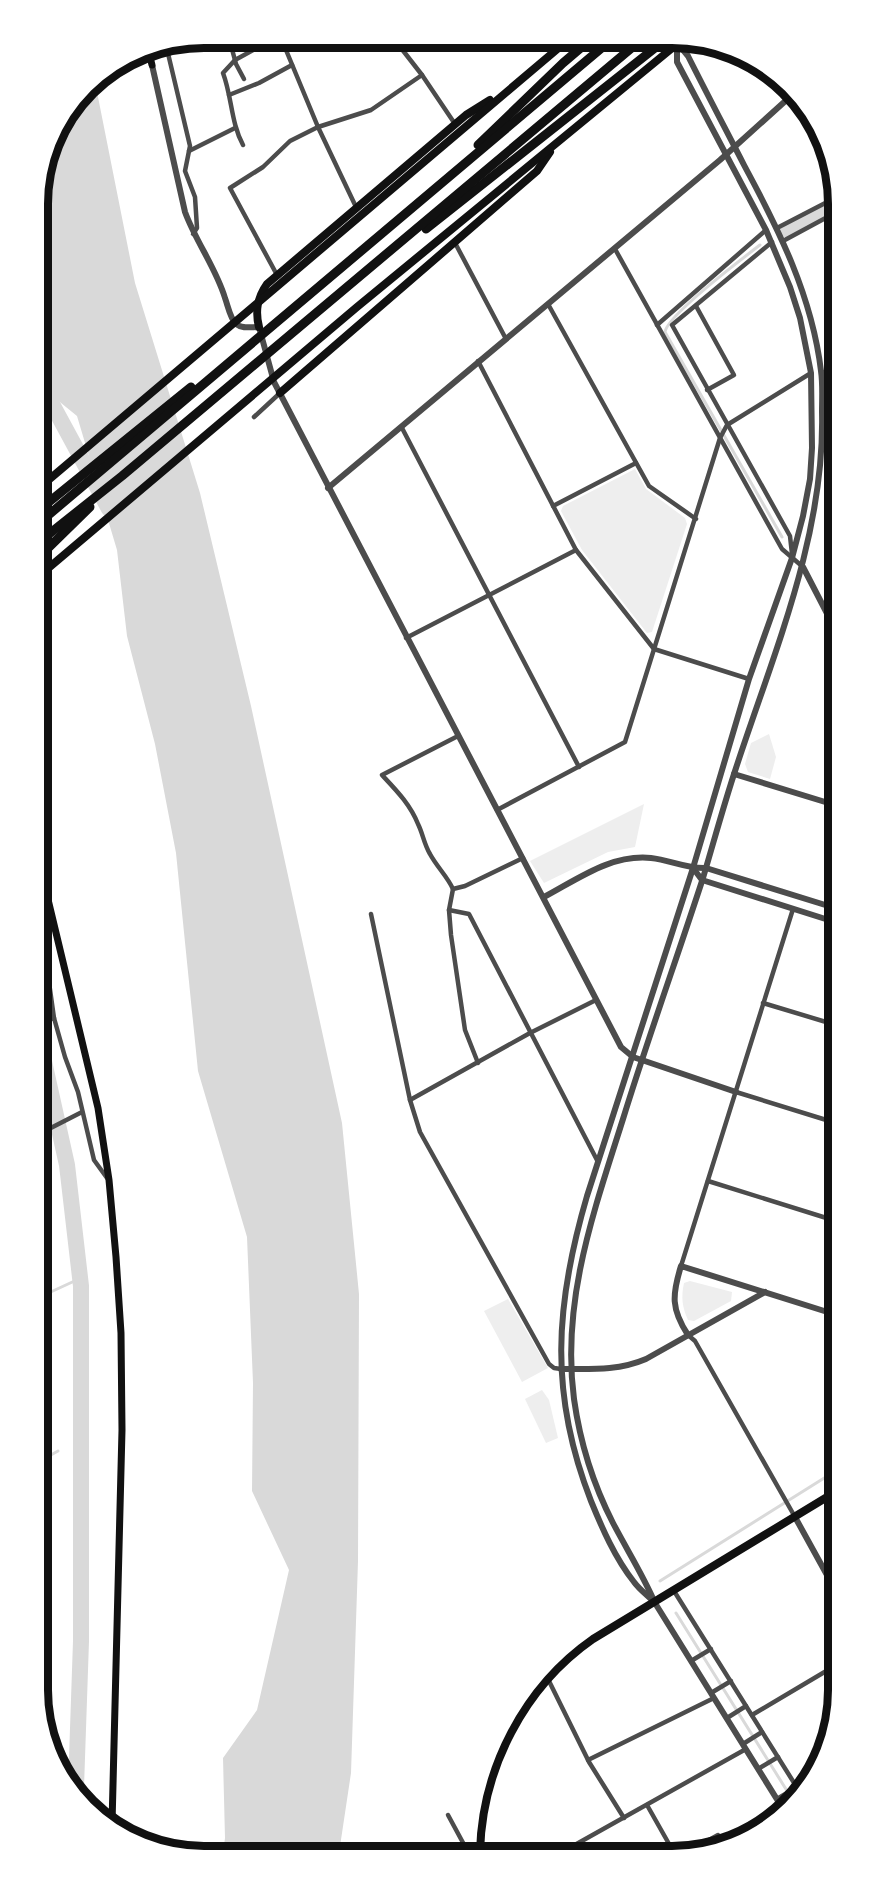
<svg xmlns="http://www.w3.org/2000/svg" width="876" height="1894" viewBox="0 0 876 1894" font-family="Montserrat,sans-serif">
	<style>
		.green { fill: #eee }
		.water { fill: #d9d9d9 }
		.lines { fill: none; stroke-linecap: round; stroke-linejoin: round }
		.stream { stroke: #d9d9d9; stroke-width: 3 }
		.river { stroke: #d9d9d9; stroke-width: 16 }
		.minor { stroke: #4c4c4c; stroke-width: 4.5 }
		.tertiary { stroke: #4c4c4c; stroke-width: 6 }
		.secondary { stroke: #111; stroke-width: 7 }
		.primary { stroke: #111; stroke-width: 8 }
		.motorway { stroke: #111; stroke-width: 9 }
		.rim { fill: none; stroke: #111; stroke-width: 8 }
	</style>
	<rect width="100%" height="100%" fill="#fff"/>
	<g class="green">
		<polygon points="635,469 646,489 685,518 687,524 652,632 647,633 582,550 561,511 563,506"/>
		<polygon points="769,734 776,757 770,779 748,772 745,764 751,743"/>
		<polygon points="644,804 635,847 608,852 544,883 530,861"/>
		<path d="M 690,1281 L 732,1292 L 731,1301 L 694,1321 L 688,1320 C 682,1307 681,1297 684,1283 Z"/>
		<polygon points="508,1299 548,1368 522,1382 484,1311"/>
		<polygon points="542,1390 549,1400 558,1438 546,1443 525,1399"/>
	</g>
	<polygon class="water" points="93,81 98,97 135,283 200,493 251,706 342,1123 359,1294 358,1561 351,1773 339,1853 223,1853 225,1838 223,1758 257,1710 289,1570 252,1491 253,1383 247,1237 198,1071 176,853 155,744 127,636 117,550 77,416 39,385 38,193 55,131"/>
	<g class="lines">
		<g class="stream">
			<path d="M 760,245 C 743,258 667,316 665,332 L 782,537"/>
			<polyline points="42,1296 81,1278"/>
			<polyline points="42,1460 58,1451"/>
			<polyline points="660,1581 837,1470"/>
			<polyline points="676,1613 794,1802"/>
		</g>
		<g class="river">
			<polyline points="788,230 833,206"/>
			<polyline points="39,380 109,509"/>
			<polyline points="41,1048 67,1165 81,1286 81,1641 76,1787"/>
		</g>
		<g class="minor">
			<polyline points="229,38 236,64 244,79"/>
			<polyline points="281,38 318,127 356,207"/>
			<polyline points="394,39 422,75 455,124"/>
			<polyline points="166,45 190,146 185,171 195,197 197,228 193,234"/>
			<polyline points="229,95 259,83 292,65"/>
			<path d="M 243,145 C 231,123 232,97 223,73 L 235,60 L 275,38"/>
			<polyline points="189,151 235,128"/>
			<polyline points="777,228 833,199"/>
			<polyline points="454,241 506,339"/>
			<polyline points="783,241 833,214"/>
			<polyline points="772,242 672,325 790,536 792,554"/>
			<polyline points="615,249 782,549 803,567"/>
			<polyline points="277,275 230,188 263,167 290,141 318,127 371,110 422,75"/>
			<polyline points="548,304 649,486 696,519"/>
			<polyline points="696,306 734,375 707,390"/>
			<polyline points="657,325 766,230"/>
			<polyline points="478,361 576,550 654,649 749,679"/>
			<polyline points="822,374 833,377"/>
			<polyline points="254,417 280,393"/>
			<polyline points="402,428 579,767"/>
			<polyline points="553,506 636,463"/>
			<polyline points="406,638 576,550"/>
			<path d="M 458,736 L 382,775 C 396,790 410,804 418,824 C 423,834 424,844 430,854 C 437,867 447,876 453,889 L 465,886 L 523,858"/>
			<polyline points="497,810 625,742 720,438 727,425 811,373"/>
			<polyline points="453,889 449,910 451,935 465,1030 478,1063"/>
			<polyline points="449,910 469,914 598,1162"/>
			<polyline points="371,914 410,1100 420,1132 549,1364 554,1368 561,1369"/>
			<polyline points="40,918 54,1018 65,1057 78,1092 94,1160 107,1178"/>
			<polyline points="763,1003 836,1025"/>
			<polyline points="41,1022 54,1018"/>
			<polyline points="736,1092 836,1123"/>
			<polyline points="410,1100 530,1033 596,1000"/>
			<polyline points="41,1133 82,1112"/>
			<polyline points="708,1181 836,1221"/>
			<polyline points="681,1266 793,909"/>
			<polyline points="688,1335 695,1341 795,1517"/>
			<polyline points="674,1591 801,1794"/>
			<polyline points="691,1661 711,1649"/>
			<polyline points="548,1679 589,1762 624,1818"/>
			<polyline points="711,1693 731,1681"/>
			<polyline points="752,1715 838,1664"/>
			<polyline points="727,1718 746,1706"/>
			<polyline points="743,1744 762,1732"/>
			<polyline points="588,1760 714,1698"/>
			<polyline points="758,1769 778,1757"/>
			<polyline points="777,1799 797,1787"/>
			<polyline points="647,1805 673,1851"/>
			<polyline points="448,1815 468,1852"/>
			<polyline points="564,1851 746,1749"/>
			<polyline points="689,1851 718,1835 725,1845"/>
		</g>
		<g class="tertiary">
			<path d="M 675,40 L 688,56 C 706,92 725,128 744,165 C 779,230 812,296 821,371 C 823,384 822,398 822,412 C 825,535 774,652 736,768 C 724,804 714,841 703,878 C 677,958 648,1038 623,1119 C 594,1211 561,1301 574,1399 C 580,1442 593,1484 613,1523 C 627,1550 643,1575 655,1603 L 783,1809"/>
			<path d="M 152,65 L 185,212 C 196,242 216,268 225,298 C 228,306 230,318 236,324 C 242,329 251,327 259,327 L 274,382 L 621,1047 L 633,1057 L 736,1092"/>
			<polyline points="328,488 720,160 792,95"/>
			<polyline points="803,567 834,627"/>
			<polyline points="734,774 835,805"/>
			<polyline points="693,868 702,880 835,922"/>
			<path d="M 544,897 C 578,879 611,854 651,858 C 670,860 687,869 706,868 L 835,908"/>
			<path d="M 688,1335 C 671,1309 672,1295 681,1266 L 837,1315"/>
			<path d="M 561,1369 C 591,1369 618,1371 646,1359 L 765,1292"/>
			<polyline points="795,1517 838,1595"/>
			<path d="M 653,1601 C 647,1595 639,1589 634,1582 C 615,1558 602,1528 591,1501 C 549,1394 555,1305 587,1196 L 693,868 L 749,679 L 792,558 L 803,516 L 810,479 L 812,448 L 811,373 L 800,318 L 790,287 L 766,230 L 677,62 L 677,45"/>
		</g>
		<g class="secondary">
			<polyline points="148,49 152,65"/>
			<polyline points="40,866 98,1108 109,1180 116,1257 121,1333 122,1430 112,1824"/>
		</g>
		<g class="primary">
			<path d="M 259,327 C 255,311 257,298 267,284 L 466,115 L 490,100"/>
			<polyline points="280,393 537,171 550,152"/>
			<polyline points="39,488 568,40"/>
			<polyline points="39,576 357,307 682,40"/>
			<path d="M 480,1852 C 482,1769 524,1687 593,1639 L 837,1491"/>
		</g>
		<g class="motorway">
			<polyline points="478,145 563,63 590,40"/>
			<polyline points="426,229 665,40"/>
			<polyline points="39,510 191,387"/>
			<polyline points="39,523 611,40"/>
			<polyline points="39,542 122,476 641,40"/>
			<polyline points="39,557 90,507"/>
		</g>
	</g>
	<path d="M0 0H876V1894H0ZM204 48H672A156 156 0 0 1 828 204V1690A156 156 0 0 1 672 1846H204A156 156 0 0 1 48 1690V204A156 156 0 0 1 204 48Z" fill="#fff" fill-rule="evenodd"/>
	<path class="rim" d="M204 48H672A156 156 0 0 1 828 204V1690A156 156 0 0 1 672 1846H204A156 156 0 0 1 48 1690V204A156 156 0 0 1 204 48Z"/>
</svg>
